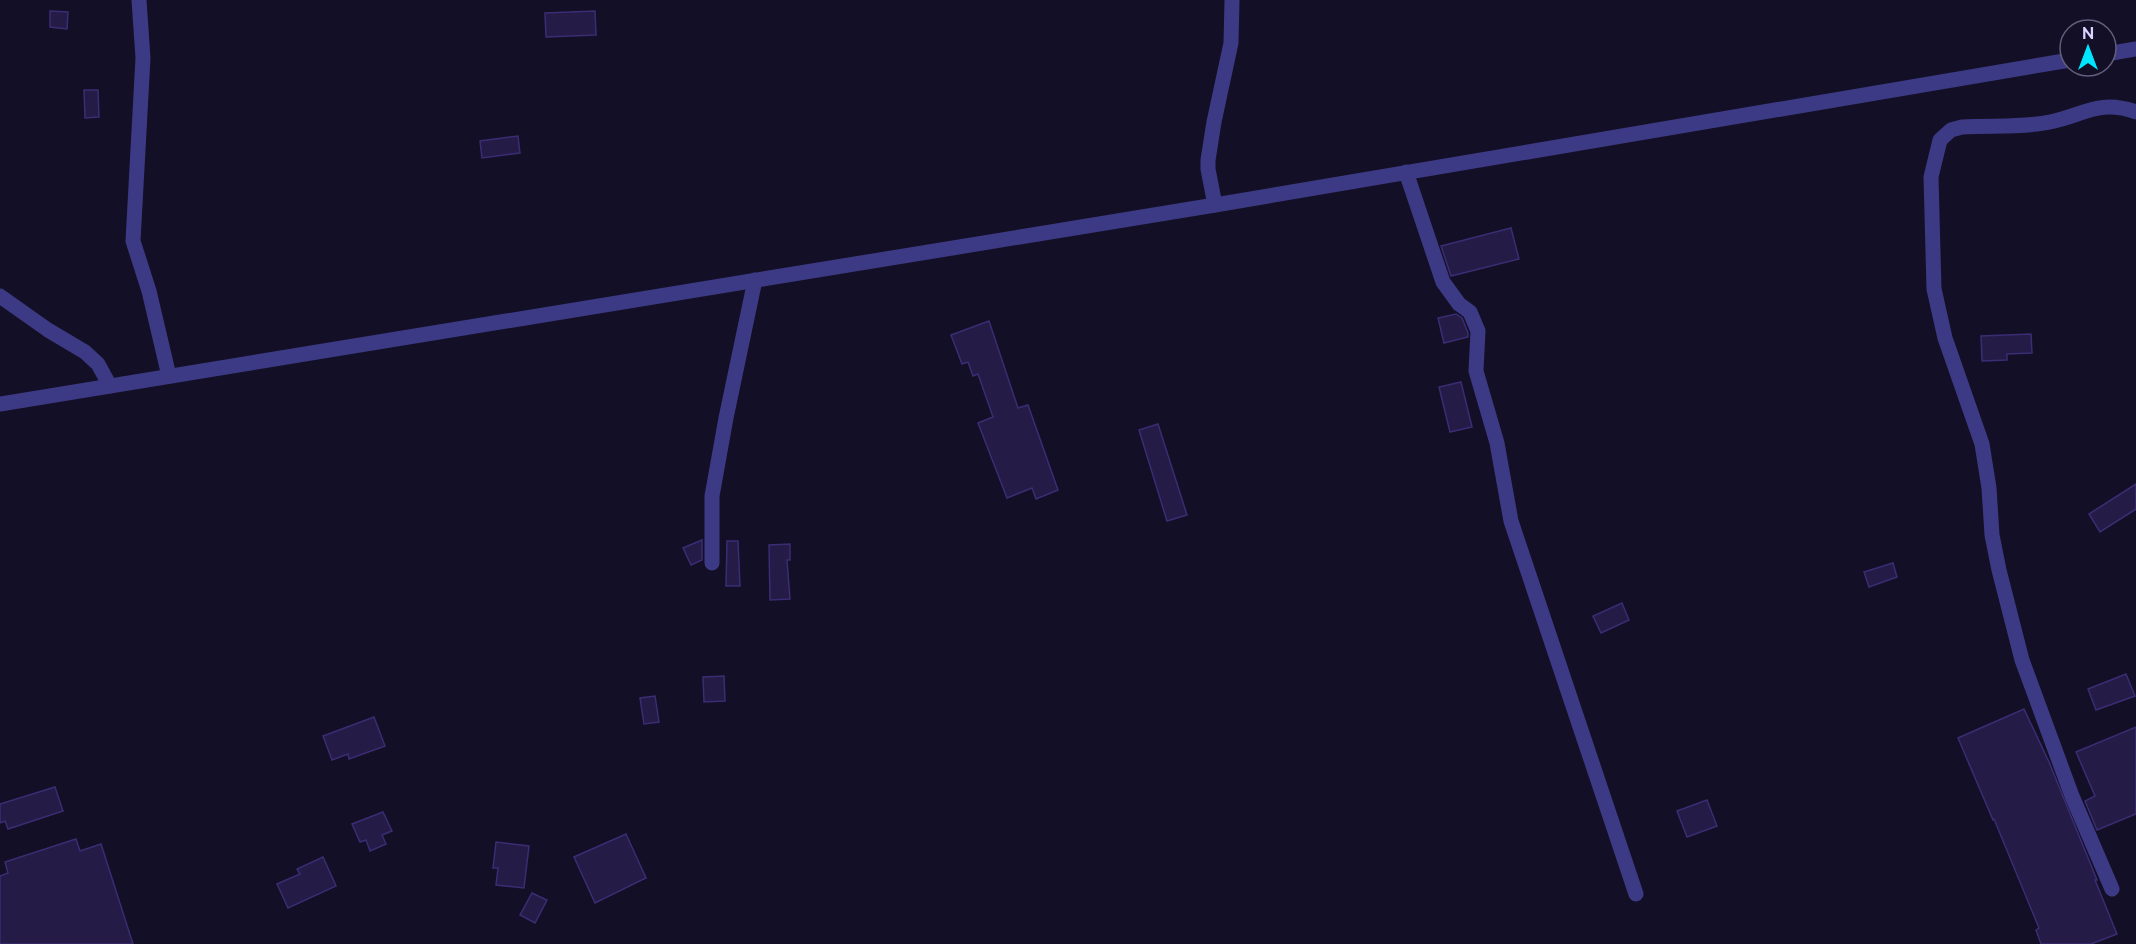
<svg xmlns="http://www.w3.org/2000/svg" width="2136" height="944" viewBox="0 0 2136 944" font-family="Raleway,sans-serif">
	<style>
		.building { fill: #241b47; stroke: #3b2d73; stroke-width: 1.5 }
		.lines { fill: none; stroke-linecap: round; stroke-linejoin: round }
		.minor { stroke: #3d3a85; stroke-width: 15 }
	</style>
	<rect width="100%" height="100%" fill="#130f26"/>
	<g class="building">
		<polygon points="50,11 68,12 67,29 50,27"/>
		<polygon points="595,11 596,35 546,37 545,13"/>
		<polygon points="84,90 98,90 99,117 85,118"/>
		<polygon points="518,136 520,153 482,158 480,141"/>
		<polygon points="1511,228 1519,259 1451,276 1441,246"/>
		<polygon points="1456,314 1462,318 1468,333 1468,337 1444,343 1438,318"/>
		<polygon points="989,321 1018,408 1028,405 1058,490 1036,499 1032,488 1007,498 978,423 993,417 978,374 973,376 968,362 962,364 951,335"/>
		<polygon points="2031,334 2032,353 2007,354 2007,360 1982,361 1981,336"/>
		<polygon points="1461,382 1472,427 1450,432 1439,387"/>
		<polygon points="1158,424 1187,515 1167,521 1139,430"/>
		<polygon points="2136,484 2136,509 2100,532 2089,514"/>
		<polygon points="702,540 702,560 691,565 683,548"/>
		<polygon points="727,541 738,541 740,586 726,586"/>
		<polygon points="790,544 790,560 787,560 790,599 770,600 769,545"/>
		<polygon points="1893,563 1897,577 1869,587 1864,572"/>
		<polygon points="1622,603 1629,620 1601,633 1593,616"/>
		<polygon points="2126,674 2135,696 2096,710 2088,689"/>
		<polygon points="724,676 725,701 704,702 703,677"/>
		<polygon points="655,696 659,722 644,724 640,698"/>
		<polygon points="2024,709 2049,762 2097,880 2095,880 2117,934 2091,944 2041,944 2036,930 2039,928 1994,819 1993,820 1958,738"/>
		<polygon points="374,717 385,746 349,759 348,754 332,760 323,736"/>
		<polygon points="2136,727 2136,814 2097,830 2085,801 2095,796 2076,752"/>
		<polygon points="55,787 63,811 8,829 5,821 0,823 0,804"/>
		<polygon points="1707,800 1717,826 1687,837 1677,811"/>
		<polygon points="383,812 392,831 382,835 386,844 370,851 366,840 360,842 352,824"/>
		<polygon points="626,834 646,878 595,903 574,857"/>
		<polygon points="76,839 80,851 101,844 133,944 0,944 0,876 8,873 5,862"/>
		<polygon points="496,842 529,846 524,888 496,885 498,868 493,868"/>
		<polygon points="323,857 336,886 288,908 277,884 300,874 297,869"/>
		<polygon points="532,893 547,900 535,923 520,915"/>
	</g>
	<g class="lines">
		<g class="minor">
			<polyline points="139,0 143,58 133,241 149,291 169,376"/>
			<polyline points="2106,54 2136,49"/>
			<polyline points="1406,172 1443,282 1459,304 1470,312 1478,331 1476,371 1497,443 1511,521 1636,894"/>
			<polyline points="1215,205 1208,169 1208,160 1214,122 1231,43 1232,0"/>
			<polyline points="0,296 48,330 85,352 98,364 110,386"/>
			<polyline points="0,404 1215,205 2070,60"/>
			<polyline points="712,563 712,496 726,418 755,280"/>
			<path d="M 2112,889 L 2072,796 L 2022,660 L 1999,570 L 1992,535 L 1989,488 L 1982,444 L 1945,338 L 1934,289 L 1931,177 L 1940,140 L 1951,130 L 1962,127 C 1991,125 2022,128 2050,122 C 2084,115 2099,99 2136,112"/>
		</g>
	</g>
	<g transform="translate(2088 48)"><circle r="28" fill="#130f26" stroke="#625e7d" stroke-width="1.5"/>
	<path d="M0-4.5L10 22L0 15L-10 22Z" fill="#00e5ff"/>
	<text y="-9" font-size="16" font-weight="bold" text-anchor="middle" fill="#d9d4ff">N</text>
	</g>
</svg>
